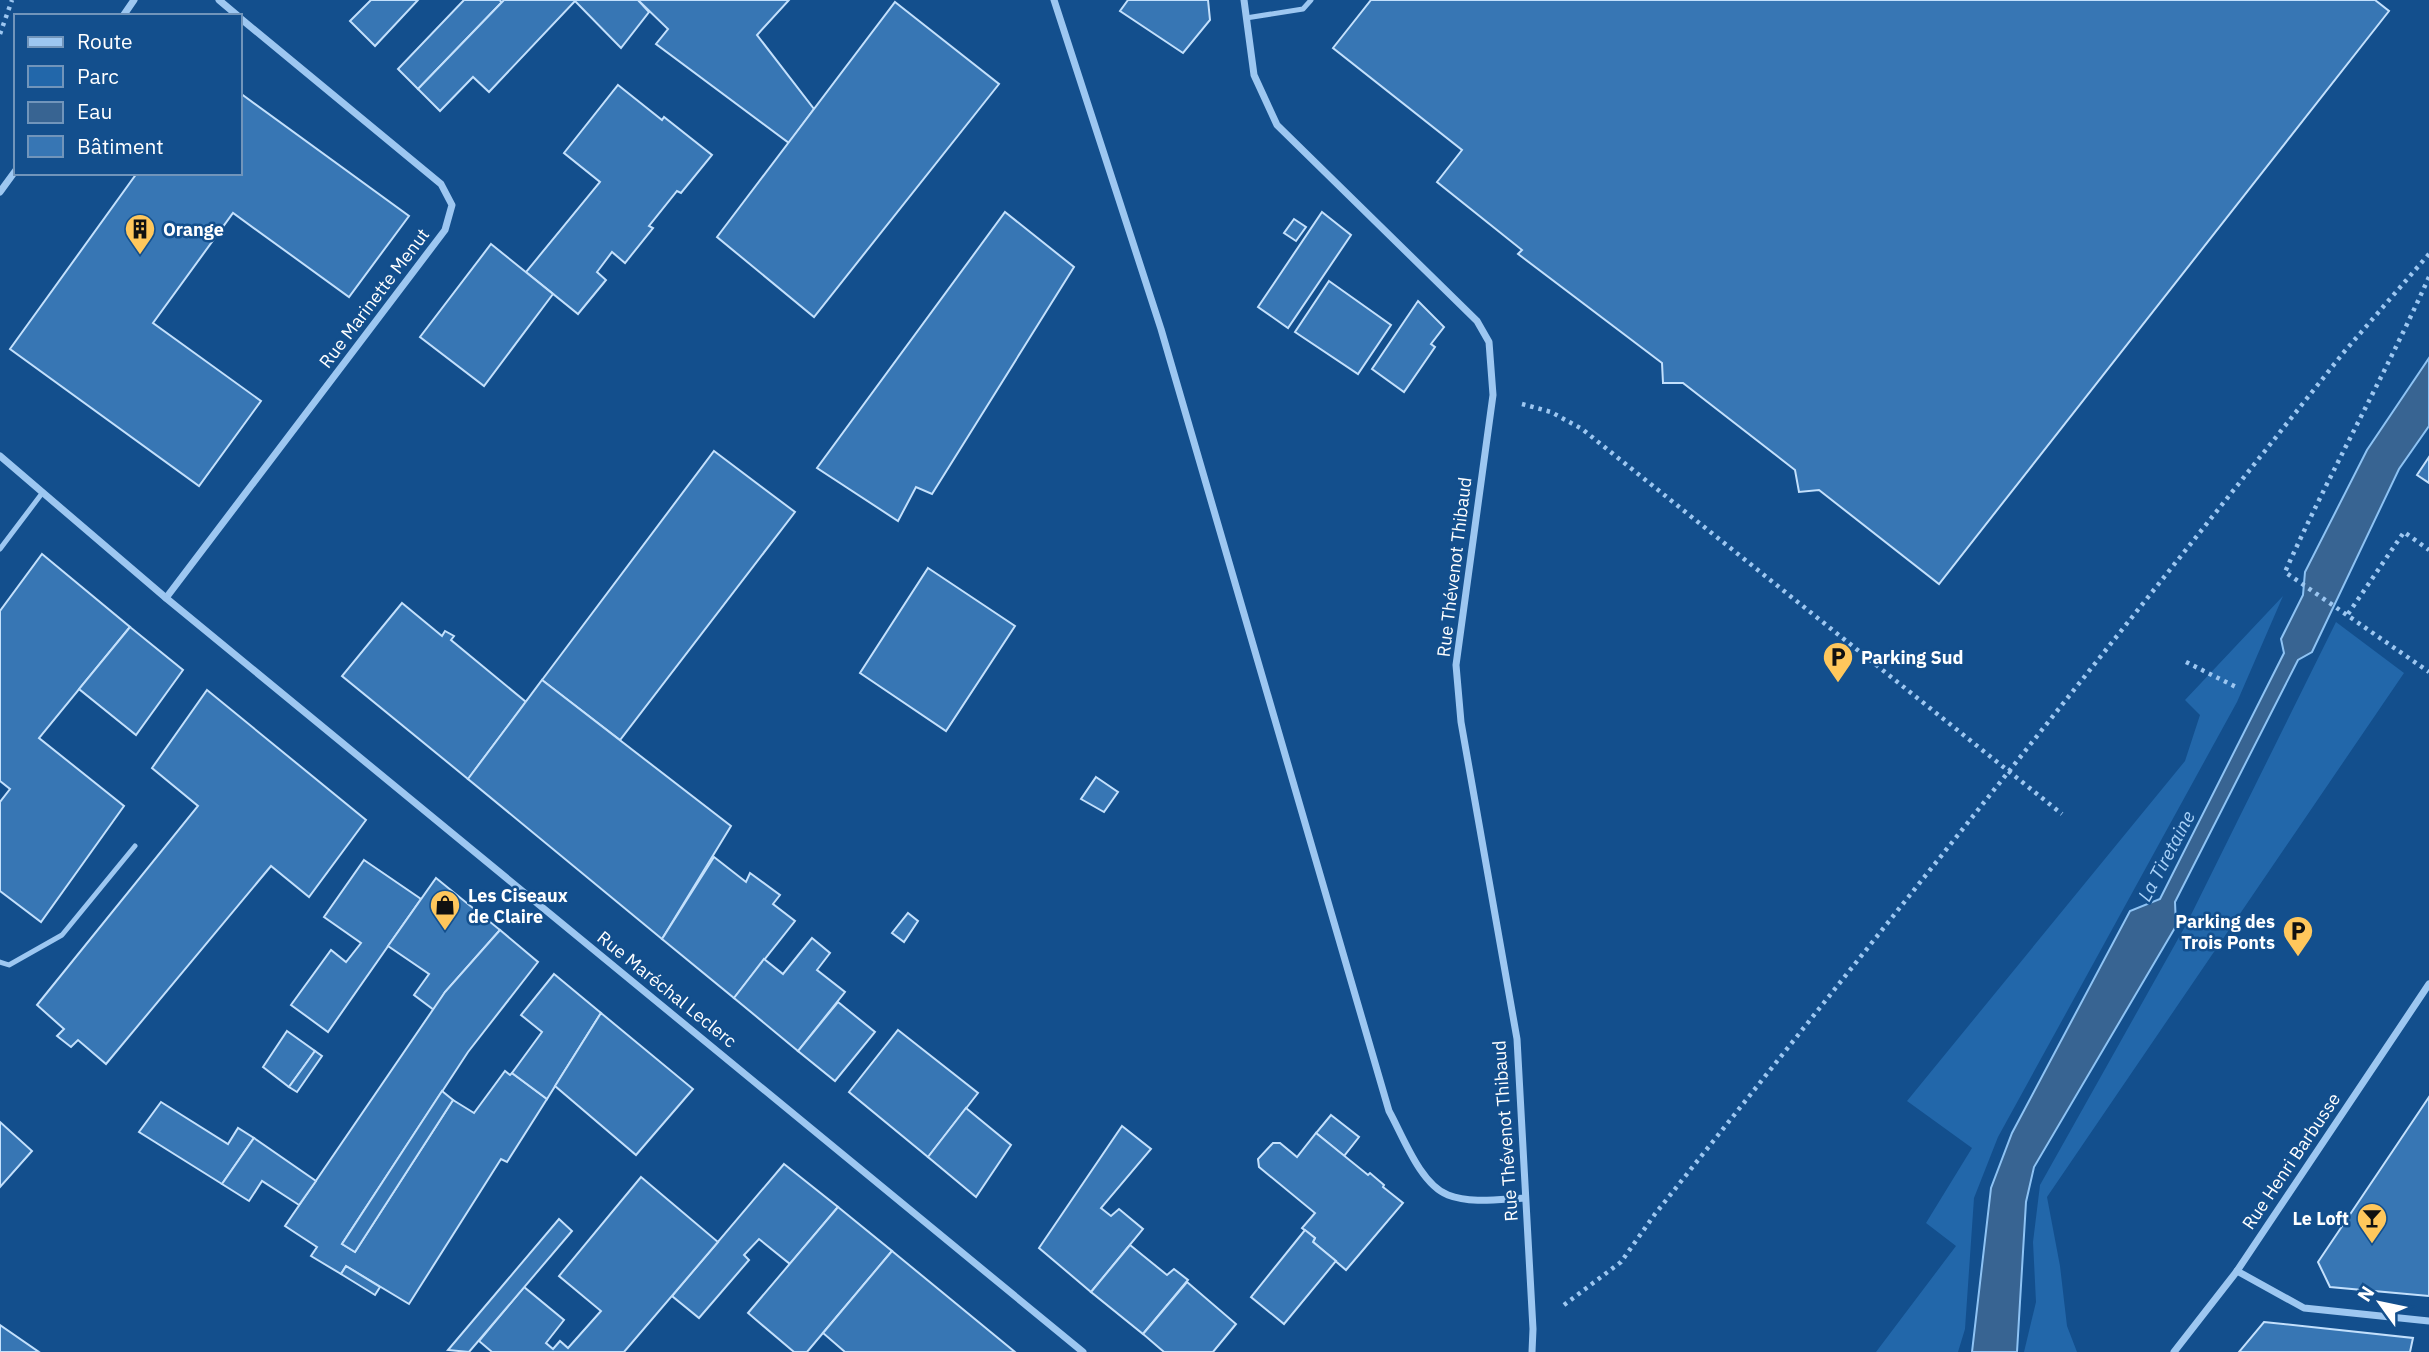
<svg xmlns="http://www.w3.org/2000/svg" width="2429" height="1352" viewBox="0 0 2429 1352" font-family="'IBM Plex Sans',sans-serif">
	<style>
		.green { fill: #2267aa }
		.water { fill: #386492; stroke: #8ec3f4; stroke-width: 2 }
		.building { fill: #3776b4; stroke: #c3e0fc; stroke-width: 2 }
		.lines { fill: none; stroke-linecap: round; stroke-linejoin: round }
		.path { stroke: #9dc7f1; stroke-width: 4.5; stroke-dasharray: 3.5 5; stroke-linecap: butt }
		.lane { stroke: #9dc7f1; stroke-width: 5 }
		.street { stroke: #9dc7f1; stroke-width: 7 }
		.labels { text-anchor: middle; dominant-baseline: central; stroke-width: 5; stroke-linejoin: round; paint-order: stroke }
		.poi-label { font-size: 18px; font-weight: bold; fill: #fff; stroke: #134f8d; text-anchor: start }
		.street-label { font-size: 18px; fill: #fff; stroke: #134f8d }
		.water-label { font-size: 19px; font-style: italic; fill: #a8d1f8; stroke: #134f8d }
	</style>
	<rect width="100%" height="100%" fill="#134f8d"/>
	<g class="green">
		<polygon points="2283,596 2237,702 1998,1137 1974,1198 1965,1329 1958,1352 1876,1352 1956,1246 1926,1223 1972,1148 1907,1101 2185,761 2200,715 2185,700"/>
		<polygon points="2336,622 2404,673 2047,1197 2060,1266 2067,1326 2077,1352 2024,1352 2036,1302 2033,1242 2040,1185 2187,923"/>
	</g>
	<polygon class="water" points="2429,358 2429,426 2399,469 2312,652 2298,660 2175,902 2176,926 2034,1167 2026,1202 2017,1352 1972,1352 1991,1188 2012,1133 2130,911 2160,899 2284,653 2281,639 2303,595 2305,572 2367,450"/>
	<g class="building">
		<polygon points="371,0 418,0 375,46 350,21"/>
		<polygon points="464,0 499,0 502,2 418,89 398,69"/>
		<polygon points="504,0 638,0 649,12 621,48 575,1 489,92 473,77 440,111 418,89"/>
		<polygon points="638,0 789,0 757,35 814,109 789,143 656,44 668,29"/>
		<polygon points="1128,0 1208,0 1210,20 1183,53 1120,11"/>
		<polygon points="1371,0 2375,0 2389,11 1939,584 1819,490 1799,492 1795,470 1683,383 1663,383 1662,363 1518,254 1522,250 1437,182 1462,150 1333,48"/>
		<polygon points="895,2 999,84 814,317 717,237"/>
		<polygon points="618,85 662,120 664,117 712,155 681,193 677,191 649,226 653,228 625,263 612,252 597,272 606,280 578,314 526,272 600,182 564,153"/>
		<polygon points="240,93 409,216 349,297 233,213 153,323 261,401 199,486 10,349 137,173 240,173"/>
		<polygon points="1005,212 1074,267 932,494 916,487 898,521 817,468"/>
		<polygon points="1322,212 1351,235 1288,328 1258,307"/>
		<polygon points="1294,219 1306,227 1296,241 1284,233"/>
		<polygon points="491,244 553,294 484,386 420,337"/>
		<polygon points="1329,281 1391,325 1358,374 1295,332"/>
		<polygon points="1418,301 1444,327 1431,344 1435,347 1404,392 1372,369"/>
		<polygon points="714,451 795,512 620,740 542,680"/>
		<polygon points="2429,457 2429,483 2417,475"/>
		<polygon points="42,554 130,627 39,738 124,806 41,922 0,891 0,802 10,789 0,781 0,611"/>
		<polygon points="928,568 1015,626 946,731 860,673"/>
		<polygon points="402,603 442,636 445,631 454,636 451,640 526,702 468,779 342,676"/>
		<polygon points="130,627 183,670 136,735 79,689"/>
		<polygon points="542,680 731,826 662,939 468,779"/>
		<polygon points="207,690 366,820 309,897 271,866 106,1064 78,1040 71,1047 57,1036 64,1029 37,1005 198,806 152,768"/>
		<polygon points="1096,777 1118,792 1104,812 1081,799"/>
		<polygon points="714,857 746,882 750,873 780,895 773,904 795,921 734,998 662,939"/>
		<polygon points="364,860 421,899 328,1032 291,1005 331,950 346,962 361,943 324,917"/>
		<polygon points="436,878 500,930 445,992 434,1010 414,995 429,974 388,946"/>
		<polygon points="908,913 918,921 904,942 892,933"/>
		<polygon points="500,930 538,962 468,1052 342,1244 355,1252 453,1100 474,1113 505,1071 510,1075 512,1073 547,1099 507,1162 501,1159 409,1304 346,1266 341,1274 311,1256 317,1247 285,1226 445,992"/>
		<polygon points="812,938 830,953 817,970 845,992 798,1051 734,998 764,959 783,974"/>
		<polygon points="554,974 601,1013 547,1099 512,1073 542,1032 521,1015"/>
		<polygon points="838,1002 875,1032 835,1081 798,1051"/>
		<polygon points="601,1013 693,1089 636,1155 555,1086"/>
		<polygon points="898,1030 978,1093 928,1157 849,1092"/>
		<polygon points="287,1031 315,1051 289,1087 263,1067"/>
		<polygon points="315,1051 322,1056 297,1092 289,1087"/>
		<polygon points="442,1091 453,1100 355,1252 342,1244"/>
		<polygon points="2429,1097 2429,1296 2330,1287 2318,1262"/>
		<polygon points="161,1102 228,1144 238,1128 254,1138 222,1184 139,1132"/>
		<polygon points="966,1108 1011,1145 976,1197 928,1157"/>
		<polygon points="1331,1115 1359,1137 1344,1156 1316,1133"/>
		<polygon points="0,1122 32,1151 0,1187"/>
		<polygon points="1122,1126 1151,1149 1101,1208 1111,1216 1119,1209 1143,1229 1091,1292 1039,1248"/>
		<polygon points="1316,1133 1368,1175 1370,1173 1384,1185 1383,1187 1403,1203 1346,1270 1313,1242 1315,1238 1302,1228 1315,1213 1259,1167 1258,1159 1273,1143 1280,1143 1297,1157"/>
		<polygon points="254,1138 316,1181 299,1205 262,1181 249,1201 222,1184"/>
		<polygon points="784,1164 838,1207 790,1264 759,1239 744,1255 749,1260 699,1318 672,1296"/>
		<polygon points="641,1177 718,1242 624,1352 492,1352 479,1341 524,1287 564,1320 546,1343 553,1349 560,1341 568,1348 601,1311 559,1276"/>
		<polygon points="838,1207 892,1251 807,1352 794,1352 748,1313"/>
		<polygon points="559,1219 572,1231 469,1352 448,1350"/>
		<polygon points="1305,1230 1315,1238 1313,1242 1336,1261 1284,1324 1251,1297"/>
		<polygon points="1130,1245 1167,1275 1174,1269 1188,1280 1143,1334 1091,1292"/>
		<polygon points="892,1251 1015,1352 845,1352 823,1333"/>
		<polygon points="346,1266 380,1287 375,1295 341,1274"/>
		<polygon points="1187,1282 1236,1324 1213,1352 1164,1352 1143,1334"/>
		<polygon points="2264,1322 2413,1338 2410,1352 2239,1352"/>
		<polygon points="0,1325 39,1352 0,1352"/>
	</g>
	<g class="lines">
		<g class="path">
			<polyline points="0,34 12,0"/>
			<path d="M 2429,277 C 2384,377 2330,472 2285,572 L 2429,672"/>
			<polyline points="1522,404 1551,412 1582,429 2062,814"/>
			<polyline points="2348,614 2404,532 2429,550"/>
			<polyline points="2186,662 2236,687"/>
			<polyline points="1564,1305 1621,1262 1655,1214 2344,352 2429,254"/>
		</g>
		<g class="lane">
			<polyline points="1246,18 1303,9 1311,0"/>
			<polyline points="0,549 43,492"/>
			<polyline points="0,962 9,965 62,935 135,846"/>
		</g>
		<g class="street">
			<polyline points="219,0 238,16"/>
			<path d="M 1054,0 L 1161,329 L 1389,1111 C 1403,1136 1420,1184 1448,1195 C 1471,1204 1501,1199 1525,1198"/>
			<polyline points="1244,0 1254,75 1277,125 1477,321 1489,342 1493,395 1456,665 1461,722 1517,1039 1533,1329 1532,1352"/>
			<polyline points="123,16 134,0"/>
			<polyline points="0,192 16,170"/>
			<polyline points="0,456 166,598 1083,1352"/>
			<polyline points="166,598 445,230 452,205 441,184 240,18"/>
			<polyline points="2237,1271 2304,1308 2429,1321"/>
			<polyline points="2174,1352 2237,1271 2429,984"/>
		</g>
	</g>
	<defs>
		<g id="building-pin" transform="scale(1.575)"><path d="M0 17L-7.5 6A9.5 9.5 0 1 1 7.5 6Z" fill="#ffc75c" stroke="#134f8d"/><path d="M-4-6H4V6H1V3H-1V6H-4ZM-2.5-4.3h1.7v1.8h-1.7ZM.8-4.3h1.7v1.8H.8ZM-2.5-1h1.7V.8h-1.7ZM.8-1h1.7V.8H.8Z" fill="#111"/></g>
		<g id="parking-pin" transform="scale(1.575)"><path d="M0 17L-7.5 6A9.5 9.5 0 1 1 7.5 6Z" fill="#ffc75c" stroke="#134f8d"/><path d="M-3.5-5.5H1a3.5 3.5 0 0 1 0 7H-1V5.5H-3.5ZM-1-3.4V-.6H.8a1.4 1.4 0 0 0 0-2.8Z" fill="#111"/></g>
		<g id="shop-pin" transform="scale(1.575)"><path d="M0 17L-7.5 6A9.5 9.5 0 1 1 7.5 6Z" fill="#ffc75c" stroke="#134f8d"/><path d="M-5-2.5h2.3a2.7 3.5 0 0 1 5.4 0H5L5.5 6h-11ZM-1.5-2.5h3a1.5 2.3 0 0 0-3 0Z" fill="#111"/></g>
		<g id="bar-pin" transform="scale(1.575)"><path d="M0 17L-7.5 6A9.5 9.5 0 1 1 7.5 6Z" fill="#ffc75c" stroke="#134f8d"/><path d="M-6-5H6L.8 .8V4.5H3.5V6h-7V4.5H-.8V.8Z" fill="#111"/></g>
	</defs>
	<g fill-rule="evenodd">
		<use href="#building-pin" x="140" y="229"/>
		<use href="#parking-pin" x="1838" y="657"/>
		<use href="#shop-pin" x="445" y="905"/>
		<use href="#parking-pin" x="2298" y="931"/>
		<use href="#bar-pin" x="2372" y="1218"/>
	</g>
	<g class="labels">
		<g class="poi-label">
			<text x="163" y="229">Orange</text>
			<text x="1861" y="657">Parking Sud</text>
			<text x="468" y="895">Les Ciseaux<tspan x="468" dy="21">de Claire</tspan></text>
			<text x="2275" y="921" text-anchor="end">Parking des<tspan x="2275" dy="21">Trois Ponts</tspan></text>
			<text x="2349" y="1218" text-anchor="end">Le Loft</text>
		</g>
		<g class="street-label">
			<text transform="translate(374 298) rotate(-53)">Rue Marinette Menut</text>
			<text transform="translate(1454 567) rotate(-83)">Rue Thévenot Thibaud</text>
			<text transform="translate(667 989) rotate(39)">Rue Maréchal Leclerc</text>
			<text transform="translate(1505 1131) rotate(-94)">Rue Thévenot Thibaud</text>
			<text transform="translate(2291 1161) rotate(-56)">Rue Henri Barbusse</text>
		</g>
		<g class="water-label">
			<text transform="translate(2166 856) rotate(-62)">La Tiretaine</text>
		</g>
	</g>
	<rect x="14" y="14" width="228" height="161" fill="#134f8d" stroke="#7195bb" stroke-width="2"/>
	<rect x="28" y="37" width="35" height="10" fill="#9dc7f1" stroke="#7195bb" stroke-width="2"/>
	<text x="77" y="49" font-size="21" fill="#ffffff">Route</text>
	<rect x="28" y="66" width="35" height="21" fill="#2267aa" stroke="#7195bb" stroke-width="2"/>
	<text x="77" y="84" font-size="21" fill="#ffffff">Parc</text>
	<rect x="28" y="102" width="35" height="21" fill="#386492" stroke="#7195bb" stroke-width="2"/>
	<text x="77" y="119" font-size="21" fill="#ffffff">Eau</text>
	<rect x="28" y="136" width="35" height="21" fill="#3776b4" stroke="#7195bb" stroke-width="2"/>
	<text x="77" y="154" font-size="21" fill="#ffffff">Bâtiment</text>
	<g transform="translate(2380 1303) rotate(303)" stroke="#134f8d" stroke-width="5" paint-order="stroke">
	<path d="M0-5L12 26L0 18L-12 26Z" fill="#ffffff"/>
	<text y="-10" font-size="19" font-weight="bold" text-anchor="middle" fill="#ffffff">N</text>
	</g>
</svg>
